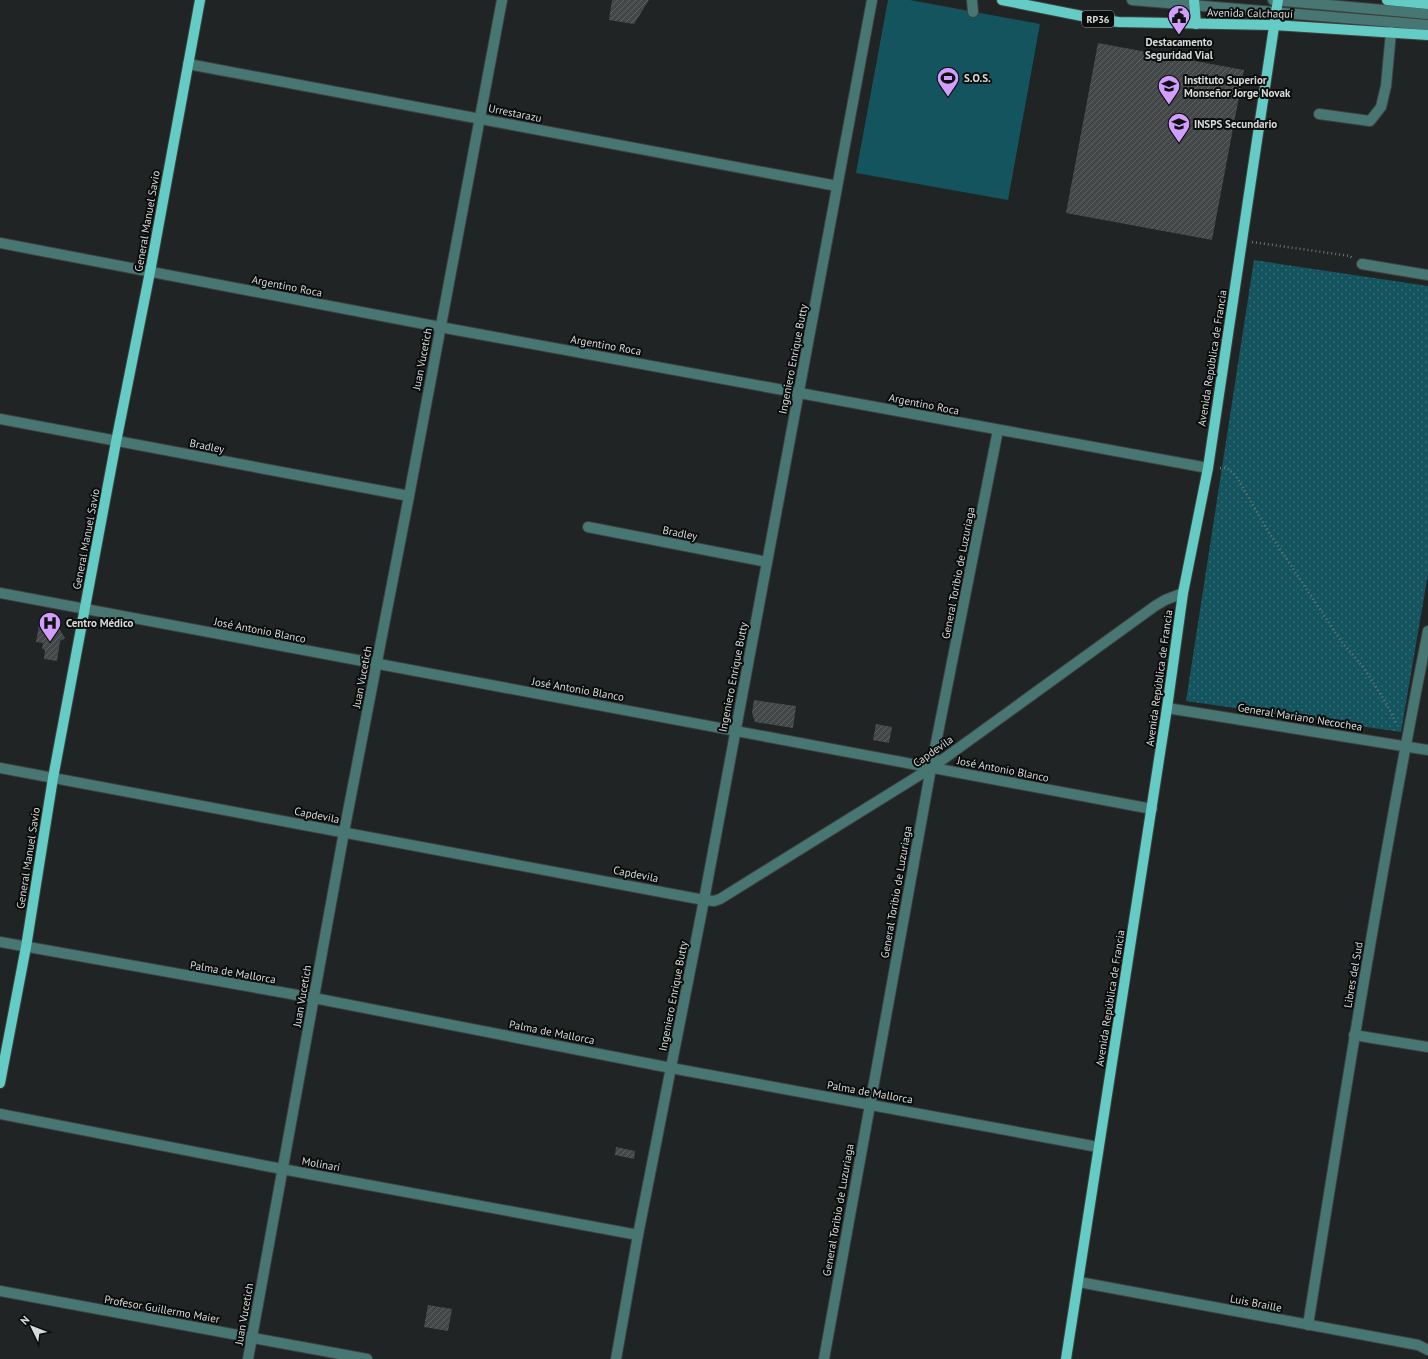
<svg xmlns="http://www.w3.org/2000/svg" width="1428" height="1359" viewBox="0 0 1428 1359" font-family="'PT Sans',sans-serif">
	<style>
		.green { fill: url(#green-dots) }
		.pitch { fill: #13545e }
		.building { fill: url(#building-hatch) }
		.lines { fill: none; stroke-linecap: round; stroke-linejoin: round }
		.minor-casing { stroke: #3e4141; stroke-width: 12 }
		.major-casing { stroke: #3e4141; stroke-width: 12 }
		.path { stroke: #727575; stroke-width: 2.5; stroke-dasharray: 1 3; stroke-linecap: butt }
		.minor { stroke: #487673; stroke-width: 10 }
		.major { stroke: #64cbc5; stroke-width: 10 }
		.labels { text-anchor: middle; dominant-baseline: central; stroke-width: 4; stroke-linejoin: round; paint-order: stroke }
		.shield { fill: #0b0d0d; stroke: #9a9c9c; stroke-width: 1 }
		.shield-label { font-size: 10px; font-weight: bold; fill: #d8dada }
		.street-label { font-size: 11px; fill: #d8dada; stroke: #0b0d0d }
		.poi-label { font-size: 11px; font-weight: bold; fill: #d8dada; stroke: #0b0d0d; text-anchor: start }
	</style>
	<defs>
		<pattern id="green-dots" width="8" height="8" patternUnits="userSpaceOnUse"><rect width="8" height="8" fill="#13545e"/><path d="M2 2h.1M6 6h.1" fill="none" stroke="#356c74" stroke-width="1.8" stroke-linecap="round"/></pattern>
		<pattern id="building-hatch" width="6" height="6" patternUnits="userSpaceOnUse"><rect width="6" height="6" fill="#444748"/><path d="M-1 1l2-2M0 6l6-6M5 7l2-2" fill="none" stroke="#5e6162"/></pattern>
	</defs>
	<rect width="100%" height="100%" fill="#212424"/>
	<polygon class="green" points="1254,260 1428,286 1428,574 1401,732 1186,701"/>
	<polygon class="pitch" points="888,0 910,0 1040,24 1008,200 856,173"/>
	<g class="building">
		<polygon points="612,0 649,0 634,24 609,20"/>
		<polygon points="1098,43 1244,70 1212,240 1066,213"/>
		<polygon points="39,625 58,627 65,638 60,641 57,661 44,659 45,650 42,649 43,643 36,642"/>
		<polygon points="754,700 796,706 793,728 755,722 752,713"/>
		<polygon points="876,724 892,727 889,743 873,740"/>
		<polygon points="616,1147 635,1151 634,1159 615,1155"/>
		<polygon points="428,1305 452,1309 448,1331 424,1327"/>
	</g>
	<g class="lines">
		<g class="minor-casing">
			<g id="minor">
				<polyline points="972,0 973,12"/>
				<polyline points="1132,0 1428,25"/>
				<polyline points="1273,0 1428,14"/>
				<polyline points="188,64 837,186"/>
				<polyline points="1319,114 1370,121 1381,107 1386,86 1391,32"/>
				<polyline points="0,243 440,327 1208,468"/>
				<polyline points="1362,264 1428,275"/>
				<polyline points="0,419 409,496"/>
				<polyline points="588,527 767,562"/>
				<polyline points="0,593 1152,809"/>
				<polyline points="1167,708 1428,750"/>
				<polyline points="0,768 704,900 714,901 720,899 931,768 1155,606 1165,600 1183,593"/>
				<polyline points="0,942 314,998 671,1068 1098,1147"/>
				<polyline points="1354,1035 1428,1047"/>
				<polyline points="0,1114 282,1169 638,1235"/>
				<polyline points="1079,1282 1418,1345 1428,1350"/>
				<polyline points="0,1291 367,1359"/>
				<path d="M 1308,1325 C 1345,1093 1382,861 1428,631"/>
				<polyline points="248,1359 344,832 409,496 502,0"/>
				<polyline points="616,1359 638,1235 704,900 872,0"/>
				<polyline points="824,1359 931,768 998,430"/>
			</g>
		</g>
		<g class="major-casing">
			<g id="major">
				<polyline points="1002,0 1102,20 1119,22 1274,25 1428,35"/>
				<polyline points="1194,0 1196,24"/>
				<polyline points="1387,0 1428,4"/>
				<polyline points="0,1083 26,947 53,778 116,442 150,272 200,0"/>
				<polyline points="1066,1359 1167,708 1183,593 1208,468 1278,0"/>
			</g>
		</g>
		<g class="path">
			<polyline points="1252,242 1350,256 1353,259"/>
			<polyline points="1220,468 1227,468 1236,476 1268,531 1341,641 1364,668 1386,703 1397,725"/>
		</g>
		<use href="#minor" class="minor"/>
		<use href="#major" class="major"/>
	</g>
	<defs>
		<g id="civic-pin" transform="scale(1.15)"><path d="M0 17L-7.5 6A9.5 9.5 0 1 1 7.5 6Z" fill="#d19dfe" stroke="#0b0d0d"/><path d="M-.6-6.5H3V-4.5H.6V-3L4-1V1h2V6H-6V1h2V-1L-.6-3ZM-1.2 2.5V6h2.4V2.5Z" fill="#111"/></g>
		<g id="stadium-pin" transform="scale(1.15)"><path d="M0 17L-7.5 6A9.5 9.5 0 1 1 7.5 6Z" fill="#d19dfe" stroke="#0b0d0d"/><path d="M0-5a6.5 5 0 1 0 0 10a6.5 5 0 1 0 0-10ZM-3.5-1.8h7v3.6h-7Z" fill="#111"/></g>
		<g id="university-pin" transform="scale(1.15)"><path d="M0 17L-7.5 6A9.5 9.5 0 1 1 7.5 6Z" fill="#d19dfe" stroke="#0b0d0d"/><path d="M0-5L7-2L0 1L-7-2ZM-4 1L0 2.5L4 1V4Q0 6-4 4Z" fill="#111"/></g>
		<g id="school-pin" transform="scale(1.15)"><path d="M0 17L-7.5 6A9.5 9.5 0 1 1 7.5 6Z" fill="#d19dfe" stroke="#0b0d0d"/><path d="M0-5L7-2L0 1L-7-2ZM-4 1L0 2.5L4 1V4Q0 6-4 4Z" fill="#111"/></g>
		<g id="hospital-pin" transform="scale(1.15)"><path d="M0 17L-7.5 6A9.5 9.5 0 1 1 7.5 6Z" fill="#d19dfe" stroke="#0b0d0d"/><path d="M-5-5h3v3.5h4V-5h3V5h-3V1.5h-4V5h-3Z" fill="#111"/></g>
	</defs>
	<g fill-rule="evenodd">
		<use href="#civic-pin" x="1179" y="16"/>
		<use href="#stadium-pin" x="948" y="78"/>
		<use href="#university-pin" x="1169" y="86"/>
		<use href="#school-pin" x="1179" y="124"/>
		<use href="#hospital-pin" x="50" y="623"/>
	</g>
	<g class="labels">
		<rect class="shield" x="1082" y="11" width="32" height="16" rx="3"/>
		<g class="shield-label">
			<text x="1098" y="19">RP36</text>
		</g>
		<g class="street-label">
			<text transform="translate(1250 13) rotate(1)">Avenida Calchaquí</text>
			<text transform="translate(515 113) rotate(11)">Urrestarazu</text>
			<text transform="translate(147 221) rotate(-80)">General Manuel Savio</text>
			<text transform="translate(287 286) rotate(11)">Argentino Roca</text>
			<text transform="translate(606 345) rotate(10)">Argentino Roca</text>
			<text transform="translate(1212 358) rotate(-81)">Avenida República de Francia</text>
			<text transform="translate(422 359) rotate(-79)">Juan Vucetich</text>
			<text transform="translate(793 359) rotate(-79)">Ingeniero Enrique Butty</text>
			<text transform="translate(924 404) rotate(11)">Argentino Roca</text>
			<text transform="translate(207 446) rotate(11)">Bradley</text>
			<text transform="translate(680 533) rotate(11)">Bradley</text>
			<text transform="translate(86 539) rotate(-79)">General Manuel Savio</text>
			<text transform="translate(958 573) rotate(-79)">General Toribio de Luzuriaga</text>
			<text transform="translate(260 630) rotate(11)">José Antonio Blanco</text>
			<text transform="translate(362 677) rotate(-79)">Juan Vucetich</text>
			<text transform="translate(733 677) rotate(-79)">Ingeniero Enrique Butty</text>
			<text transform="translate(1159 678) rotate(-82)">Avenida República de Francia</text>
			<text transform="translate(578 689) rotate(10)">José Antonio Blanco</text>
			<text transform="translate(1300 717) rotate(9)">General Mariano Necochea</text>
			<text transform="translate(933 751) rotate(-35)">Capdevila</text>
			<text transform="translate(1003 769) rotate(11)">José Antonio Blanco</text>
			<text transform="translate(317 815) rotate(11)">Capdevila</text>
			<text transform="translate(28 858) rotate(-81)">General Manuel Savio</text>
			<text transform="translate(636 874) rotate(11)">Capdevila</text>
			<text transform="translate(896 892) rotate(-80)">General Toribio de Luzuriaga</text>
			<text transform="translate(233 972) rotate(10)">Palma de Mallorca</text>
			<text transform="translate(1353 975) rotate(-80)">Libres del Sud</text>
			<text transform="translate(302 996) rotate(-80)">Juan Vucetich</text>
			<text transform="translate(673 996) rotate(-79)">Ingeniero Enrique Butty</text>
			<text transform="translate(1110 998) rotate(-81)">Avenida República de Francia</text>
			<text transform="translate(552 1032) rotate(11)">Palma de Mallorca</text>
			<text transform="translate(870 1092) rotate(10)">Palma de Mallorca</text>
			<text transform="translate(321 1164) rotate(10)">Molinari</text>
			<text transform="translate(838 1210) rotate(-80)">General Toribio de Luzuriaga</text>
			<text transform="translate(1256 1303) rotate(11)">Luis Braille</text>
			<text transform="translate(162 1309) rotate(10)">Profesor Guillermo Maier</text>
			<text transform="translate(244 1314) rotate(-80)">Juan Vucetich</text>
		</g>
		<g class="poi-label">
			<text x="1179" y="42" text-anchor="middle">Destacamento<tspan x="1179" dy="13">Seguridad Vial</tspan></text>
			<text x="964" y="78">S.O.S.</text>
			<text x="1184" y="80">Instituto Superior<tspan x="1184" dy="13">Monseñor Jorge Novak</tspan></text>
			<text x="1194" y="124">INSPS Secundario</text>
			<text x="66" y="623">Centro Médico</text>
		</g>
	</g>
	<g transform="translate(32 1327) rotate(313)" stroke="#0b0d0d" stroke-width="3" paint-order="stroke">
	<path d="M0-3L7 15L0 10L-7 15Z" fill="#d8dada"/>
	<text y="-6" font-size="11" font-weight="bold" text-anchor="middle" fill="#d8dada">N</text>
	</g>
</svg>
